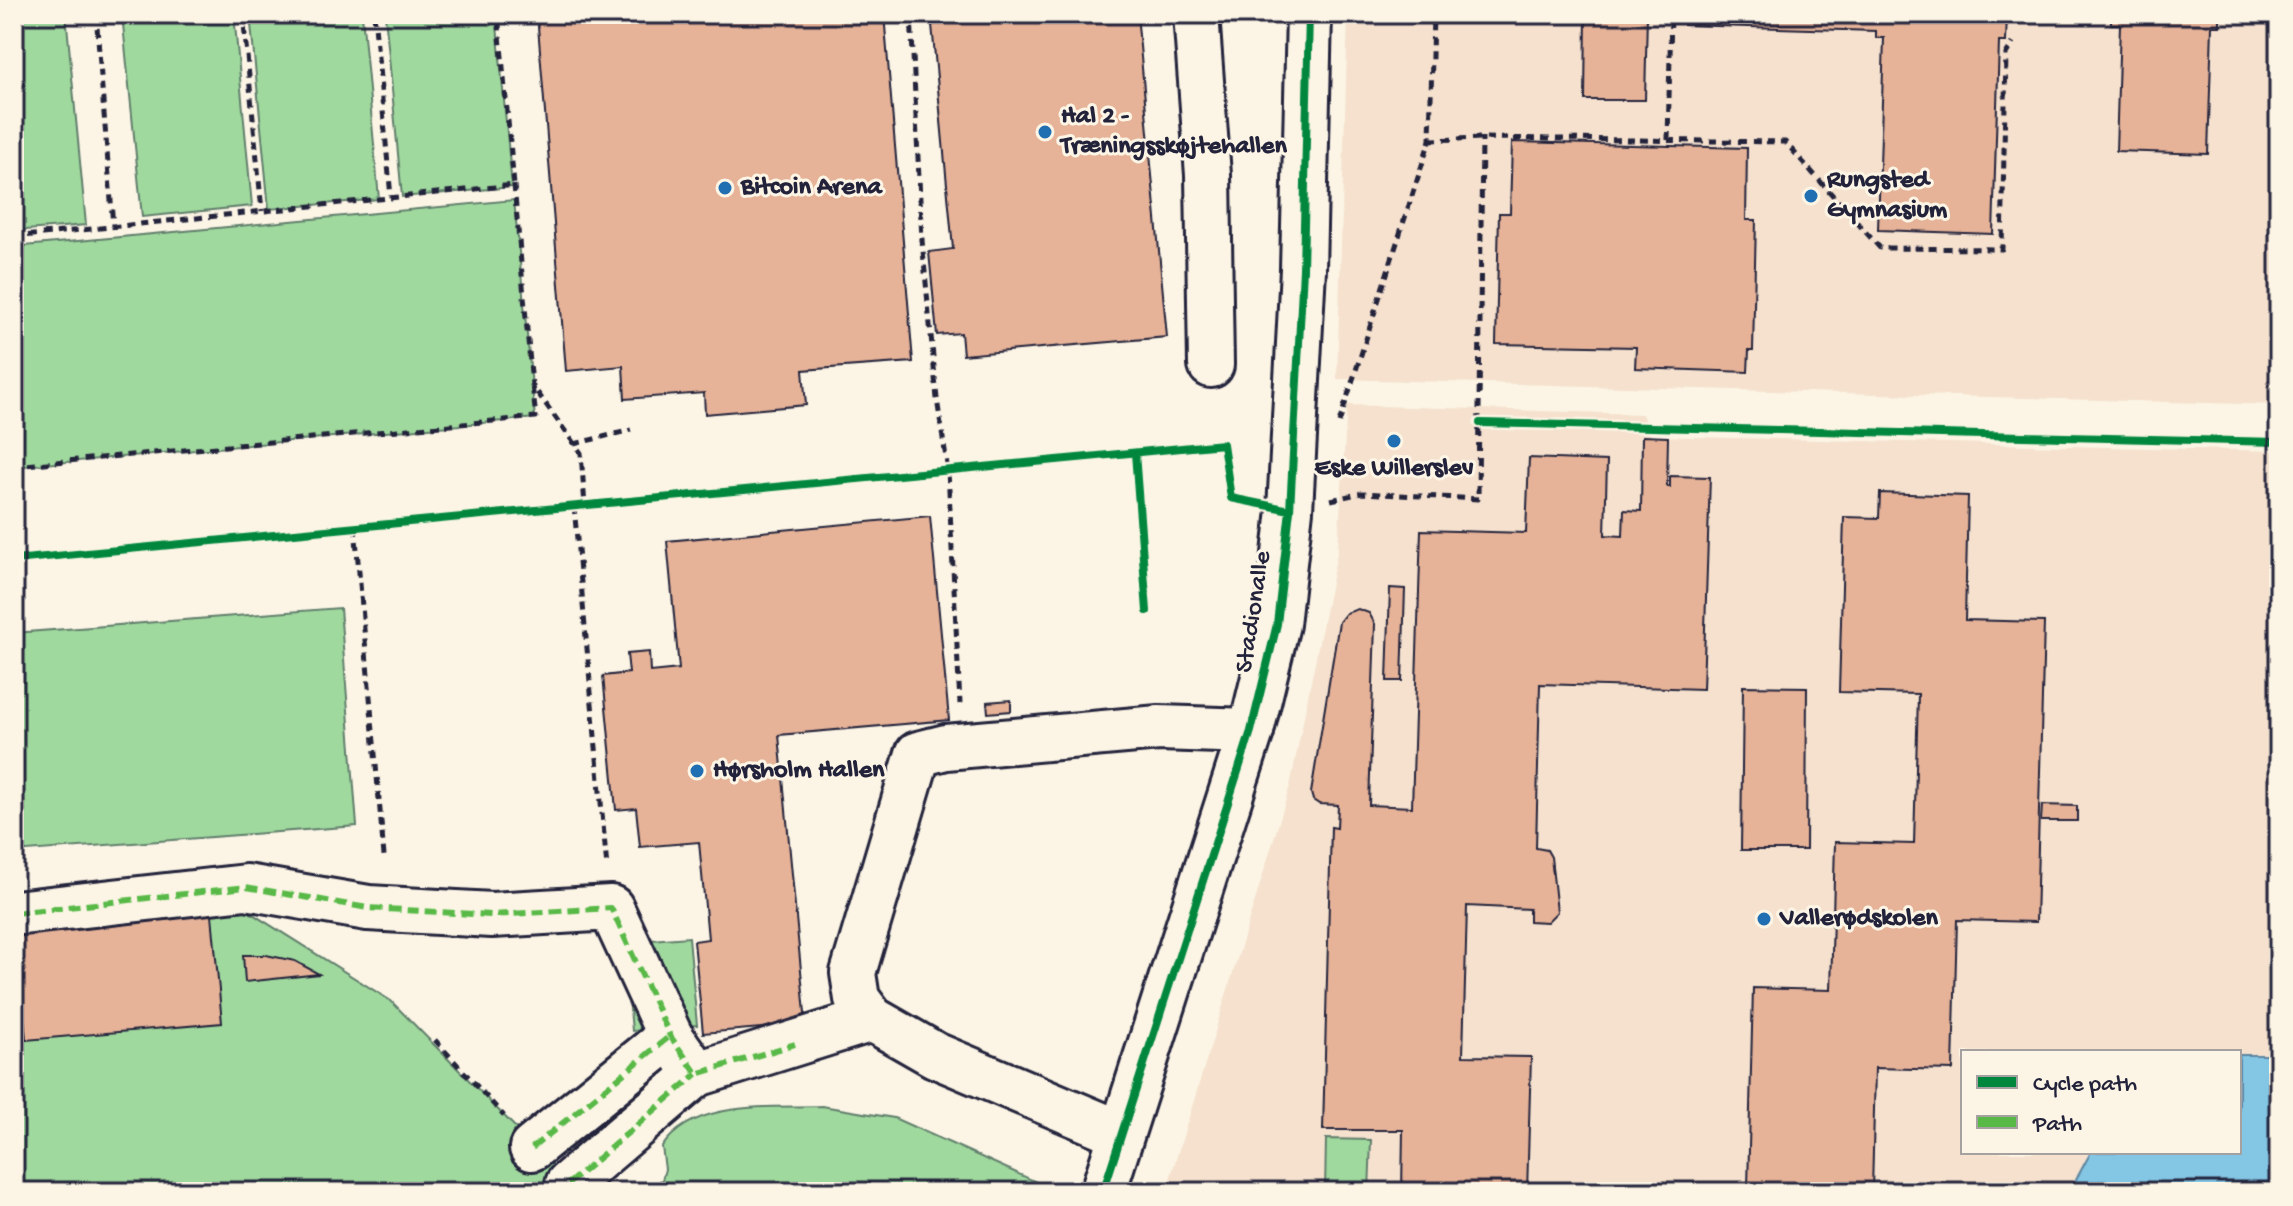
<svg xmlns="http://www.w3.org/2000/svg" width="2293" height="1206" viewBox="0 0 2293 1206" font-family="'Gochi Hand',sans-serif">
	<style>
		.built { fill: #f5e1ce }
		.green { fill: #a0d99e; stroke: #617e6c; stroke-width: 2 }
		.water { fill: #84c7e5; stroke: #5d85a1; stroke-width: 2 }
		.building { fill: #e6b398; stroke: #22223b; stroke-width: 2 }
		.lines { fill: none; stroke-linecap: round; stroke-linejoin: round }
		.minor-casing { stroke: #22223b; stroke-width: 50 }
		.path { stroke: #22223b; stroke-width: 5; stroke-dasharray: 8 6; stroke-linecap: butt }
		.minor { stroke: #fcf5e5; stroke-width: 44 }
		.quiet { stroke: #58b947; stroke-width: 6; stroke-dasharray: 12 6; stroke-linecap: butt }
		.cycleway-casing { stroke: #fcf5e5; stroke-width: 13 }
		.cycleway { stroke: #00873e; stroke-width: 8 }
		.poi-dot { fill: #1f6fb2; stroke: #fcf5e5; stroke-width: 3 }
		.labels { text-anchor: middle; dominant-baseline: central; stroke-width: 6; stroke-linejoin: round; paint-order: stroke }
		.poi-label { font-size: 26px; font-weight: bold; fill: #22223b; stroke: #fcf5e5; text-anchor: start }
		.street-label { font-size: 26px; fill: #22223b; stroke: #fcf5e5 }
	</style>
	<rect width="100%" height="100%" fill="#fcf5e5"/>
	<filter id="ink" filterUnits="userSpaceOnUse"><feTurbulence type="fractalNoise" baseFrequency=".0125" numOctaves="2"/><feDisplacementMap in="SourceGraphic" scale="16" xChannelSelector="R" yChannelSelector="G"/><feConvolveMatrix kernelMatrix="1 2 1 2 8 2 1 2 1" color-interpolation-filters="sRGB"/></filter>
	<g filter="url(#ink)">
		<g class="built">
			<polygon points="1348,14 2279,14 2279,405 1337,379"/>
			<polygon points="1347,405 1642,414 1651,436 2279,451 2279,1120 2239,1115 2239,1052 1963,1052 1963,1152 2151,1152 2143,1192 1166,1192 1290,786 1338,548"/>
		</g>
		<g class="green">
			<polygon points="14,14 66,14 86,225 14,231"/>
			<polygon points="122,14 234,14 252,206 142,217"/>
			<polygon points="250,14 362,14 379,199 269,209"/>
			<polygon points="385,14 496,14 512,187 402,197"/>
			<polygon points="514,200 535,418 14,467 14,247"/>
			<polygon points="340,608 357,826 14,852 14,633"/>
			<polygon points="224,896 391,1001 579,1192 14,1192 14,918"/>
			<polygon points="689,937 697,1025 632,1031 624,942"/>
			<path d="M 822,1106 L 894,1118 L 1041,1184 L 1039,1192 L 643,1190 L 662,1180 L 665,1169 L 662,1147 C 694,1099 770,1108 822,1106 Z"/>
			<polygon points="1326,1139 1371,1140 1369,1192 1325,1192"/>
		</g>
		<polygon class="water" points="2239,1055 2279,1055 2279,1192 2072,1192 2074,1183 2091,1152 2239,1152"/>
		<g class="building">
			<polygon points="537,14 884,14 913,362 803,370 806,405 705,414 704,393 625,399 623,366 566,371"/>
			<polygon points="931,14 1137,14 1167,337 963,355 961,333 937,335 929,252 953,249"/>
			<polygon points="1586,14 1647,14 1645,100 1585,100"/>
			<polygon points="1684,14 2007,14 2006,42 1999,42 1993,234 1878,230 1884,38 1876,38 1876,31 1684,25"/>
			<polygon points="2111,14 2279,14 2279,20 2220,18 2220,26 2212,26 2208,154 2116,151 2120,24 2111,24"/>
			<polygon points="1512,142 1747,148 1746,220 1756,220 1753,350 1749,350 1748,372 1635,368 1636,347 1496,344 1499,213 1510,213"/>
			<polygon points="1642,436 1668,437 1667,486 1670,487 1670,476 1710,477 1703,689 1540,684 1536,848 1547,850 1551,857 1557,912 1547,922 1529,921 1529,909 1467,906 1463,1056 1531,1057 1527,1192 1402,1192 1403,1130 1323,1130 1331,827 1337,828 1338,805 1319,804 1313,800 1311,793 1339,622 1346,613 1358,609 1369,613 1375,624 1369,805 1412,807 1421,530 1526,533 1529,458 1607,461 1605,535 1623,536 1624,510 1641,511"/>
			<polygon points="1880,493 1968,496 1965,620 2044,622 2036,922 1957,920 1953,1070 1875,1068 1872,1192 1784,1192 1785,1189 1748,1188 1753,988 1831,990 1835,842 1914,844 1918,694 1839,692 1844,517 1879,518"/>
			<polygon points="930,516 949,720 779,735 806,1024 703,1033 694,941 708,939 699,842 640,847 636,808 616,810 603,676 629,673 627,654 649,652 650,672 679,669 667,541"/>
			<polygon points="1390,588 1405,589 1402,681 1387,681"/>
			<polygon points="1743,686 1807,687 1806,850 1741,850"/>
			<polygon points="1011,700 1011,711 988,713 987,702"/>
			<polygon points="2042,805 2077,806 2077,821 2041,821"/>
			<polygon points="211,904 222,1023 26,1040 15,920"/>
			<polygon points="243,955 266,955 295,961 319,974 245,982"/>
		</g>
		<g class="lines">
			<g class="minor-casing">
				<g id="minor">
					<polyline points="1196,14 1208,175 1211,365"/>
					<polyline points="14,913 246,887 368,908 492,915 611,908 670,1036 697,1074 872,1019"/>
					<polyline points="1120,1133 935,1055 872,1019 857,999 853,973 918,754 946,747 1159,728 1251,731"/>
					<polyline points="532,1148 670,1036"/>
					<polyline points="568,1184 697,1074"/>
					<polyline points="1103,1192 1251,731 1277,624 1290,510 1303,269 1309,14"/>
				</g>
			</g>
			<g class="path">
				<polyline points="96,14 113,226"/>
				<polyline points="243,14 262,211"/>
				<polyline points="374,14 391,197"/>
				<polyline points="911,14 922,240 937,399 948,471 960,704"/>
				<polyline points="1430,140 1482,138 1785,142 1880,248 2002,249 2006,54 2013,43"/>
				<polyline points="1668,140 1671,14"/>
				<polyline points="514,185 532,385 581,453 585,506"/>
				<polyline points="14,237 514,185 498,14"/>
				<polyline points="1339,423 1430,140 1433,14"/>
				<polyline points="574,444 631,430"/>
				<polyline points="14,466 536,417 532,385"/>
				<polyline points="1331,500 1362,493 1478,499 1482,137"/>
				<polyline points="574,506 607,868"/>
				<polyline points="355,527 384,856"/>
				<polyline points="435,1040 504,1116"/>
			</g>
			<use href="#minor" class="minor"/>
			<g class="quiet">
				<polyline points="14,913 246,887 368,908 492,915 611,908 670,1036 697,1074 795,1044"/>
				<polyline points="532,1148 670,1036"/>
				<polyline points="568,1184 697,1074"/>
			</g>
			<g class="cycleway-casing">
				<g id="cycleway">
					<polyline points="1480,423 2279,442"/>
					<polyline points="1135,453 1147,611"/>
					<polyline points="14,560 1223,444 1231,498 1290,510"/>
					<polyline points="1103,1192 1251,731 1277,624 1290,510 1303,269 1309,14"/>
				</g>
			</g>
			<use href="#cycleway" class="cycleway"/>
		</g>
	</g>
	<g class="poi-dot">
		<circle cx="1045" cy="132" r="8"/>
		<circle cx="725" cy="188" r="8"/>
		<circle cx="1811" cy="196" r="8"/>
		<circle cx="1394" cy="441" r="8"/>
		<circle cx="697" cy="771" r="8"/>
		<circle cx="1764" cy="919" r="8"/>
	</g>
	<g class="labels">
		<g class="poi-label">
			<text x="1061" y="117">Hal 2 -<tspan x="1061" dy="30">Træningsskøjtehallen</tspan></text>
			<text x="1827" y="181">Rungsted<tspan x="1827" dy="30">Gymnasium</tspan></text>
			<text x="741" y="188">Bitcoin Arena</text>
			<text x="1394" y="469" text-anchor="middle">Eske Willerslev</text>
			<text x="713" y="771">Hørsholm Hallen</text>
			<text x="1780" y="919">Vallerødskolen</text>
		</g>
		<g class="street-label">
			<text transform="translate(1255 612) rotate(-81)">Stadionalle</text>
		</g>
	</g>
	<rect width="2293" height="1206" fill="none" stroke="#fcf5e5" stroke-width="48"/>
	<rect x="24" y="24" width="2245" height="1158" fill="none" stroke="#22223b" stroke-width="3" filter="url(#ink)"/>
	<rect x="1961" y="1050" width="280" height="104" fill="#fcf5e5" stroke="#a5a1a1" stroke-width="2"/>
	<rect x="1977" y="1076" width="40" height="12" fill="#00873e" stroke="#a5a1a1" stroke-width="2"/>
	<text x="2033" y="1090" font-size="24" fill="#22223b">Cycle path</text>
	<rect x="1977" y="1116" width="40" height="12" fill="#58b947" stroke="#a5a1a1" stroke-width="2"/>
	<text x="2033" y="1130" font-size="24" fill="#22223b">Path</text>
</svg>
